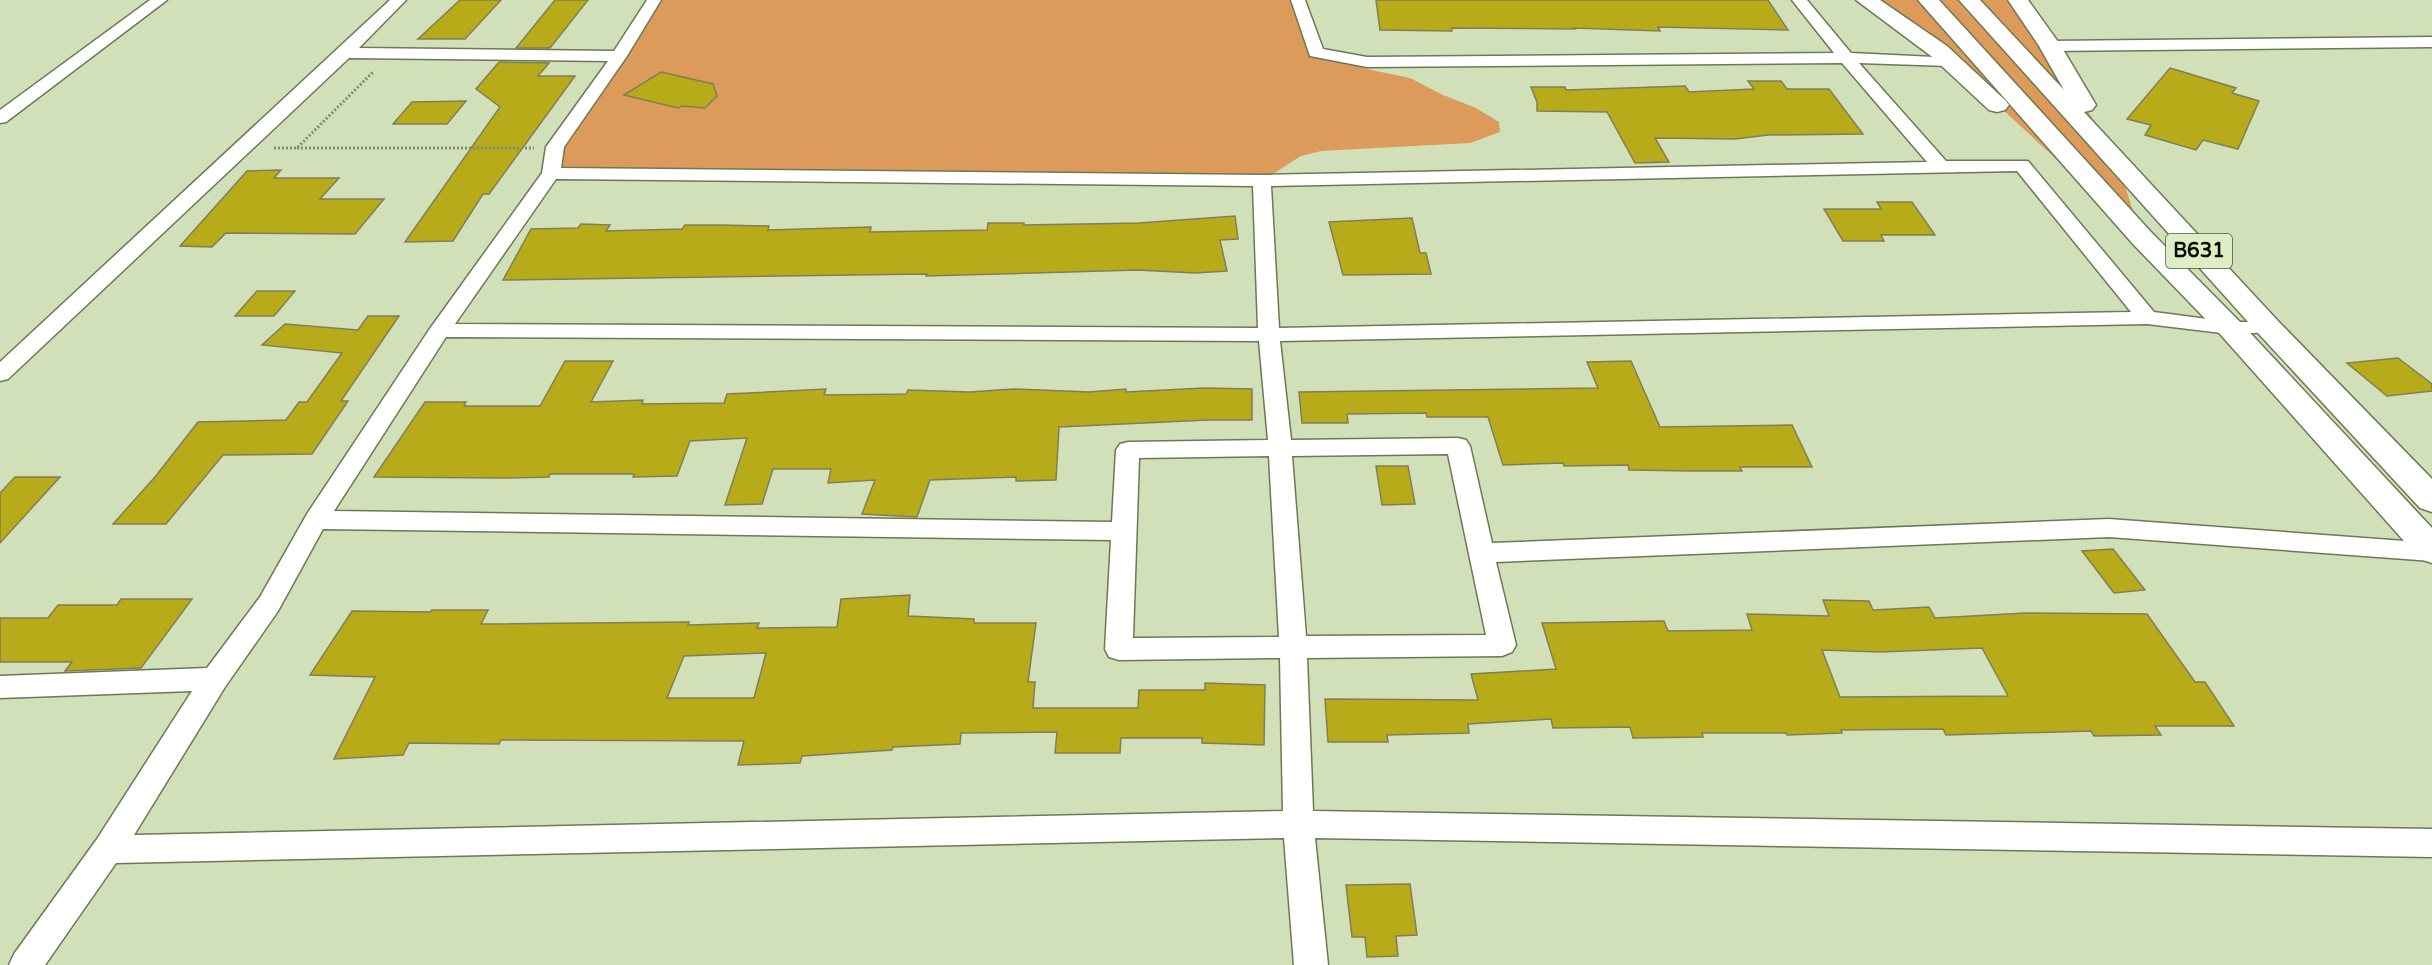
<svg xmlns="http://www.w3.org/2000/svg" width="2432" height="965" viewBox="0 0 2432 965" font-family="'Varela Round',sans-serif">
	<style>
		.green { fill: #dc9b5b }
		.building { fill: #b7ab19; stroke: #817e57; stroke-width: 1.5; fill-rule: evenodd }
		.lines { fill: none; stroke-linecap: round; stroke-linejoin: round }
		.minor-casing { stroke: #6c7954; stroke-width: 3 }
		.primary-casing { stroke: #6c7954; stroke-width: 3 }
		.path { stroke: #838e71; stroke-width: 3; stroke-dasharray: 2 2; stroke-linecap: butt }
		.minor { fill: #fff; fill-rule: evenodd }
		.primary { fill: #fff; fill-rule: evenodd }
		.labels { text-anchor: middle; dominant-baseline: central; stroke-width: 4.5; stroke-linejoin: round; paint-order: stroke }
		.shield { fill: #deedc4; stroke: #49513c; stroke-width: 1.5 }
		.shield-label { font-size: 20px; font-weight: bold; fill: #090e02 }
	</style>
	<rect width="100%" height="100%" fill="#d1e0b8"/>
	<g class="green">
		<polygon points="654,0 1298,0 1316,53 1371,70 1410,78 1443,95 1476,108 1499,122 1500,132 1470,143 1321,151 1301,156 1262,181 551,173 555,147"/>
		<polygon points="1866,0 2018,0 2050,46 2116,159 2142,238 1939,51"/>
	</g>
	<g class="building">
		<polygon points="460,0 501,0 465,39 418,39"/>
		<polygon points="555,0 588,0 550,48 516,48"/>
		<polygon points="1376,0 1768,0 1788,30 1658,27 1660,31 1574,28 1575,29 1452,28 1452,31 1380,30"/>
		<polygon points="499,62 549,63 538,76 575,76 489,194 483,194 453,241 405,242 500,107 476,89"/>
		<polygon points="2170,68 2236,88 2232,93 2259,101 2238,149 2203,140 2196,150 2145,135 2151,125 2127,119"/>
		<polygon points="661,72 713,84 717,96 705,108 682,106 678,108 624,95"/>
		<polygon points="1748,81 1781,81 1787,89 1829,89 1863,134 1768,135 1735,139 1655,138 1669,162 1635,163 1607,112 1537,111 1537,102 1531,87 1565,87 1566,90 1685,86 1689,92 1754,89"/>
		<polygon points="466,101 447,124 393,124 412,102"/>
		<polygon points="281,170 274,178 339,178 320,199 384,199 355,234 226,233 212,247 180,246 247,171"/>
		<polygon points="1877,202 1912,202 1935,235 1881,235 1884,241 1843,241 1824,209 1881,209"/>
		<polygon points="1235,216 1238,239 1220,240 1227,271 1195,273 1138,270 926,276 927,274 503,280 531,229 578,228 581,224 610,225 606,231 682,229 685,225 719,225 769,226 768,230 871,227 870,232 987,230 988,223 1024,223 1024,225 1139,223"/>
		<polygon points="1412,218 1420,253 1426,253 1431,274 1343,275 1329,222"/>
		<polygon points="257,291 295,291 274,316 235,316"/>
		<polygon points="368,316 399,316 341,401 348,401 312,454 223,455 166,524 113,524 155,477 198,422 286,420 299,402 307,402 342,353 262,345 285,324 358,330"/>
		<polygon points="2398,358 2432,384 2432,391 2387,396 2347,363"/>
		<polygon points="565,361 613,361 591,402 643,400 642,404 724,403 727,394 826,389 824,395 906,394 908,390 970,392 1013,389 1089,392 1126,389 1126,392 1204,388 1252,389 1252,420 1208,420 1059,427 1056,480 1016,481 1016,477 930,480 917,517 862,514 875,480 828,483 831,469 773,469 762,504 725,505 747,438 690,441 677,476 633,477 634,474 550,474 549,477 505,478 374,477 425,402 466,402 464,406 540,406"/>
		<polygon points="1631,361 1660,427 1792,425 1812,467 1740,467 1742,471 1692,471 1629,470 1628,465 1564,466 1563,463 1503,465 1488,417 1427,417 1426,413 1347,414 1348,423 1302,423 1299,392 1598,388 1587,362"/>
		<polygon points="1376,466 1408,466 1415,504 1382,505"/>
		<polygon points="15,477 60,477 0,543 0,493"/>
		<polygon points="2113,549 2145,590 2114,593 2082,551"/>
		<path d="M 910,595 L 908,616 L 974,619 L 974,623 L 1036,623 L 1028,682 L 1035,682 L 1033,708 L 1138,708 L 1139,690 L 1205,690 L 1205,683 L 1265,685 L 1264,745 L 1202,743 L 1202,738 L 1121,738 L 1120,753 L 1055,753 L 1057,732 L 961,733 L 960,744 L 893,747 L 892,750 L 802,756 L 800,763 L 738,765 L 744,741 L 501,740 L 499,744 L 409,743 L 403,755 L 334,759 L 375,677 L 310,675 L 352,611 L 430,612 L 432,610 L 488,610 L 481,624 L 689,622 L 688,625 L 759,623 L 757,628 L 837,627 L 841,599 ZM 766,653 L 754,698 L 667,698 L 684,656 Z"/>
		<polygon points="121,599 192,599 141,668 65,671 72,662 0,662 0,618 48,618 58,605 117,605"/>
		<path d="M 1823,600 L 1869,601 L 1873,610 L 1929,607 L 1935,618 L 2026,613 L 2147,614 L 2195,682 L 2205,682 L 2234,726 L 2155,726 L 2161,735 L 2094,736 L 2091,731 L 1946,735 L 1943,729 L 1841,730 L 1842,733 L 1787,735 L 1786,733 L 1702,733 L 1703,737 L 1633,738 L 1630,727 L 1553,728 L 1551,719 L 1468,724 L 1469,733 L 1387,735 L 1388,742 L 1328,742 L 1325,699 L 1478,700 L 1471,674 L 1556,669 L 1542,623 L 1664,621 L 1668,631 L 1752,630 L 1747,614 L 1829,616 ZM 1982,648 L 2008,696 L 1840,697 L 1822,650 L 1880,652 Z"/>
		<polygon points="1410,884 1417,935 1396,936 1398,956 1367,957 1365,937 1352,937 1346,885"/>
	</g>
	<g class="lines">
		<g class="minor-casing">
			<g id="minor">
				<polygon points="150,0 167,0 6,122 0,123 0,110"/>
				<path d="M 390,0 L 406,0 L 359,48 L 614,51 L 647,0 L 661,0 L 627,56 L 564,147 L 561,168 L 1262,175 L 1927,162 L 1842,63 L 1367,67 L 1310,56 L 1291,0 L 1305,0 L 1323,49 L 1367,57 L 1834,53 L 1792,0 L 1807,0 L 1851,53 L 1955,58 L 1957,61 L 1955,64 L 1949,66 L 1859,63 L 1946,161 L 2028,161 L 2154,312 L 2230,322 L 2275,322 L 2279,327 L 2275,332 L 2230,334 L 2147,324 L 1280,341 L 1291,440 L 1458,438 L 1466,440 L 1470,446 L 1492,543 L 2109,519 L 2432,543 L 2432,561 L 2109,537 L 1496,562 L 1516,645 L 1512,652 L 1502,656 L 1307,658 L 1313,811 L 2432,829 L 2432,857 L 1315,838 L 1328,965 L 1294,965 L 1284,838 L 116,863 L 45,965 L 9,965 L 14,954 L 97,839 L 192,691 L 0,698 L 0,676 L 207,668 L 260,597 L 307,514 L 429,330 L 542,173 L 546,147 L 608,61 L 349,58 L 8,379 L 0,381 L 0,362 ZM 2017,171 L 2131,312 L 1279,328 L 1271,186 ZM 556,179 L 1253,186 L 1258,328 L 455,324 ZM 446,337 L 1259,341 L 1268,440 L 1128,442 L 1120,444 L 1116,450 L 1112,522 L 334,511 ZM 1448,454 L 1486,635 L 1306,636 L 1292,456 ZM 1269,456 L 1279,637 L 1133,638 L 1139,458 ZM 323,529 L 1111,540 L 1105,649 L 1109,657 L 1119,660 L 1280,658 L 1283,811 L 134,835 L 225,687 L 278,611 Z"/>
				<polygon points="2432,37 2432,47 2050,51 2042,46 2050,41"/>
			</g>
		</g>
		<g class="primary-casing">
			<g id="primary">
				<polygon points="1856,0 1880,0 1947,46 2005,100 2009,105 2005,110 1997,112 1989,110 1931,56"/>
				<polygon points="1918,0 1939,0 2151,232 2240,322 2432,528 2432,563 2420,559 2220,334 2133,244"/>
				<polygon points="1959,0 1980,0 2064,90 2039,46 2008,0 2028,0 2061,46 2096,105 2092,110 2084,112 2278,321 2432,479 2432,512 2420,508 2258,333"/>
			</g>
		</g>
		<g class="path">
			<polyline points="274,148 297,148 373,72"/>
			<polyline points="297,148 534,148"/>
		</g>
		<use href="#minor" class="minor"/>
		<use href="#primary" class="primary"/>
	</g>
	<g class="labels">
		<rect class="shield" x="2166" y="234" width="66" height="34" rx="4.5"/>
		<g class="shield-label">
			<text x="2199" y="251">B631</text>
		</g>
	</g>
</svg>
